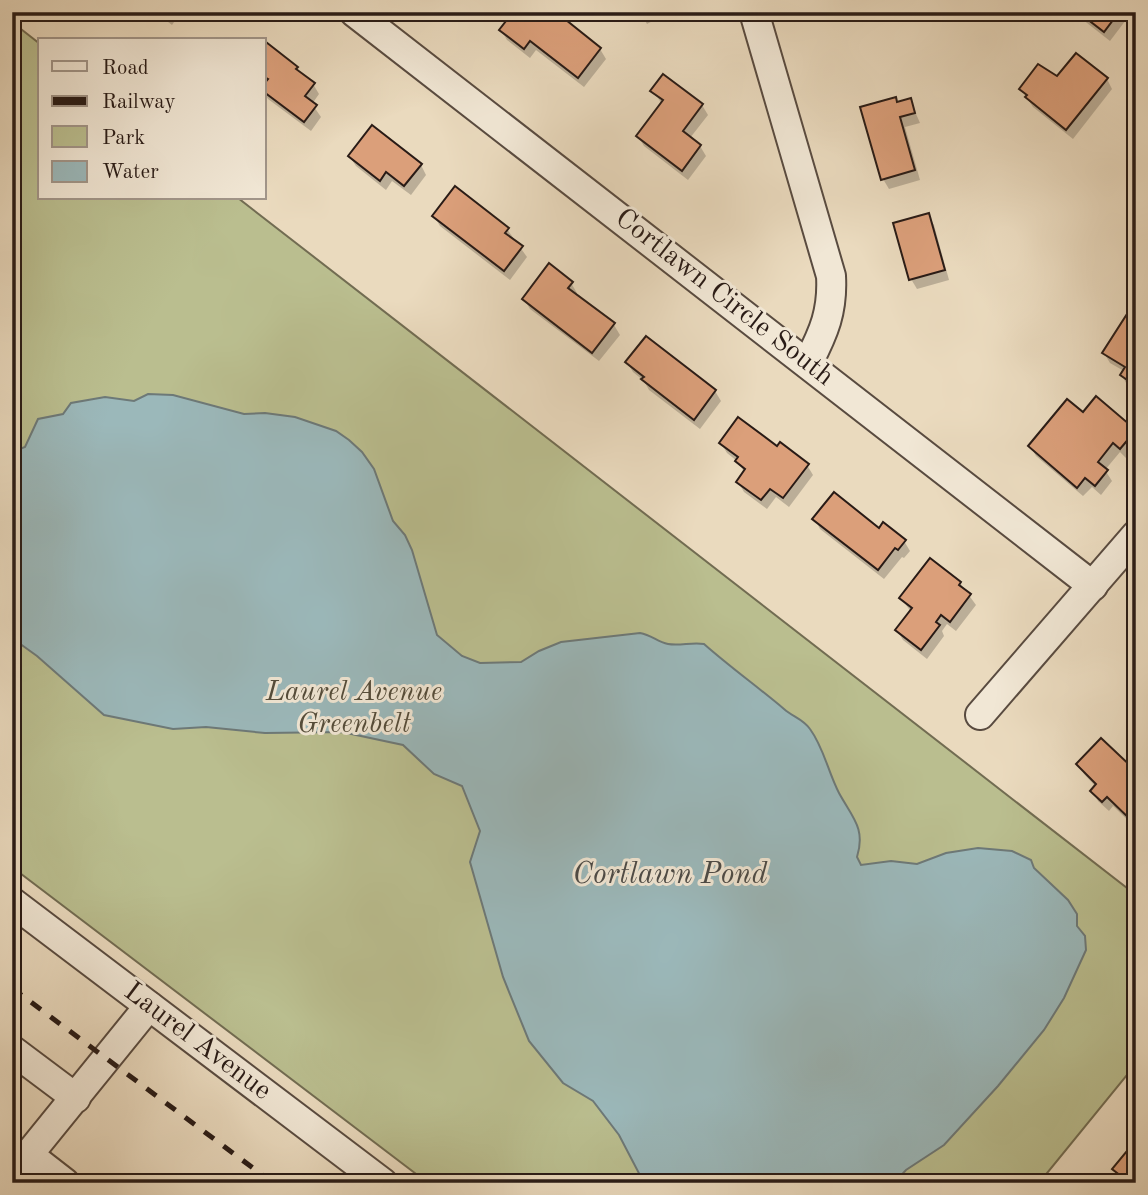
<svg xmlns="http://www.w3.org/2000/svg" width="1148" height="1195" viewBox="0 0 1148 1195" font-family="'Old Standard TT',serif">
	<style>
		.green { fill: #babe8f; stroke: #726c52; stroke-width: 2 }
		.water { fill: #9bb8ba; stroke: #6d7978; stroke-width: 2 }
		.shadow { fill: #0003 }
		.building { fill: #db9f7a; stroke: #291b16; stroke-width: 2 }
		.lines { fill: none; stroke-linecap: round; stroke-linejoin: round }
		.minor-casing { stroke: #594b40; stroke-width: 32 }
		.minor { stroke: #f1e7d5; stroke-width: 28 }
		.rail { stroke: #291b16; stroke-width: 5; stroke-dasharray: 12 12; stroke-linecap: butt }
		.labels { text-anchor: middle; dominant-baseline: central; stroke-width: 6; stroke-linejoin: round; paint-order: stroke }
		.street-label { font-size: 28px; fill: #291b16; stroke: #f1e7d5 }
		.park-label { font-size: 28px; font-style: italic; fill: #544c3a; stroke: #f1e7d5 }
		.water-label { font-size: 30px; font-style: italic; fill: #4b4a47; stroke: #f1e7d5 }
	</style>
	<rect width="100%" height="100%" fill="#eadabe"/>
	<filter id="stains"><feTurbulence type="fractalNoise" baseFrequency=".00286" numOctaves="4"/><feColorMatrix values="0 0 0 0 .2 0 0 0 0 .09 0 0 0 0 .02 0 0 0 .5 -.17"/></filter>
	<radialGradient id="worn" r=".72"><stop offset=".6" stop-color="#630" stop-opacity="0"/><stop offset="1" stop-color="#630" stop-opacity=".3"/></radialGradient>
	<polygon class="green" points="12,22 40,44 40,198 238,198 1136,895 1136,1064 1039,1183 428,1183 12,867"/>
	<path class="water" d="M 148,394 L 173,395 L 244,414 L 265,413 L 295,417 L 336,431 L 349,440 L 362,452 L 374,469 L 393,521 L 405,535 L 412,550 L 437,635 L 462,656 L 480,663 L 521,662 L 539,651 L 561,642 L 640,633 C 652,635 657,642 668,644 C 680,646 692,642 704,644 C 730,667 758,687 784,709 C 793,717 803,719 810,729 C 824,748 828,772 839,793 C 852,817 866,828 857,857 L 861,865 L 891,861 L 917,864 L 946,853 L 978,848 L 1012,851 L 1031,860 L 1034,868 L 1068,900 L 1077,914 L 1077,926 L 1085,936 L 1086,950 L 1064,998 L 1044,1030 L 998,1086 L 944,1145 L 906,1170 L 894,1183 L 643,1181 L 619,1135 L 593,1101 L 563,1083 L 529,1041 L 503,977 L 470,862 L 480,831 L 462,786 L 434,774 L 403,745 L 342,732 L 265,733 L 206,727 L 173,729 L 104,715 L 37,656 L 12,638 L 12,452 L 25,447 L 38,419 L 63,414 L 71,403 L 105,397 L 134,401 Z"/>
	<g class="shadow">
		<polygon points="155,12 181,12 172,25"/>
		<polygon points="640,12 669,12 647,24"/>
		<polygon points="1073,12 1132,12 1110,41"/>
		<polygon points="501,30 600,49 606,59 584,87 536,50 530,58 507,40"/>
		<polygon points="266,45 296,68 300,75 313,84 319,94 312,104 321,117 311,131 268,99 264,92 267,83 264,81 264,47"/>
		<polygon points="1058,79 1107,79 1112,89 1073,139 1033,107 1021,89"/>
		<polygon points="653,91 702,105 708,115 690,138 700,146 706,156 688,180 644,146 638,136 662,104"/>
		<polygon points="910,100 920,123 905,127 920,180 889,189 883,179 898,104"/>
		<polygon points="350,157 421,165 426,175 411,195 392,181 386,190 356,166"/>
		<polygon points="928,215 934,225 949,280 917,289 911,279"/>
		<polygon points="434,216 507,229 527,257 510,280 440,226"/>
		<polygon points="571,283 577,293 575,295 614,325 620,335 599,361 530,309 524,299"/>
		<polygon points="1136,303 1136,391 1127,385 1122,375 1124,371 1110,363 1104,353"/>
		<polygon points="646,338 715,391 721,401 700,429 649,390 644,381 633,372 627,362"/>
		<polygon points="1083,414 1134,431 1136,434 1136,446 1126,458 1120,452 1105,470 1112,481 1101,495 1092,487 1083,496 1036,456 1030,446"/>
		<polygon points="721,443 778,449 807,465 813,475 789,507 776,497 767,509 744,492 738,482 745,473 737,461 727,453"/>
		<polygon points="815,519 879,531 904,541 910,551 904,558 902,557 884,579 820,529"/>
		<polygon points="960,583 976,605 956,631 947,624 942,631 944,636 927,659 903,640 897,630 911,612 901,598"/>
		<polygon points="1078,764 1136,773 1136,828 1113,806 1109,811 1098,801 1093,791 1096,787 1084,774"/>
		<polygon points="1115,1169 1136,1183 1125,1183"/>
	</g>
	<g class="building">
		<polygon points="513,12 556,12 601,48 578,78 530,41 524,49 499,30"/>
		<polygon points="1078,12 1119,12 1104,32"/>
		<polygon points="266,42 298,67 296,69 315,83 305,96 317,105 304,122 264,92 264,84 268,79 264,77"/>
		<polygon points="1076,53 1108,78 1066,130 1025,97 1027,95 1019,89 1038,64 1057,76"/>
		<polygon points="663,74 703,104 683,131 701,145 682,171 636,136 663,100 650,91"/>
		<polygon points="896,97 897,102 911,98 915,113 900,117 915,170 881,180 860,107"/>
		<polygon points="372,125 422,164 404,186 386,172 380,181 348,156"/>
		<polygon points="455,186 509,228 505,233 523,246 504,271 432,216"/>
		<polygon points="929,213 945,270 909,280 893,223"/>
		<polygon points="549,263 573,282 568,288 615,323 592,353 522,299"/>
		<polygon points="1136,300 1136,386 1120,375 1125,367 1102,353"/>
		<polygon points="646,336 716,390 694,420 641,379 644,377 625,362"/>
		<polygon points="1096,396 1136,430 1120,449 1113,443 1098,462 1108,470 1095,486 1085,478 1077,488 1028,446 1067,399 1083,412"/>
		<polygon points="738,417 777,446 780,442 809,464 783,498 770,489 761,500 736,482 745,469 735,461 738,457 719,443"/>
		<polygon points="834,492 879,528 883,522 906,540 898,550 895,548 878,570 812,519"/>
		<polygon points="930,558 961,582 959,585 971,594 950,622 941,615 936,622 940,625 921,650 895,630 912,608 899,598"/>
		<polygon points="1101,738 1136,771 1136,825 1107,797 1102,802 1090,791 1096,784 1076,764"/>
		<polygon points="1136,1140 1136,1183 1130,1183 1112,1169"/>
	</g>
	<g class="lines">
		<g class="minor-casing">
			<g id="minor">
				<polyline points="354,12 1093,586"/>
				<path d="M 754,12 L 831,276 C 833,311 824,332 808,363"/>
				<polyline points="980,715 1136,535"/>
				<polyline points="12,902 383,1183"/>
				<polyline points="12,1050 76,1098"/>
				<polyline points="29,1155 65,1183"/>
				<polyline points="12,1175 149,1006"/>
			</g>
		</g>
		<use href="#minor" class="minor"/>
		<polyline class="rail" points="12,988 273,1183"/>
	</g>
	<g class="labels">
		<g class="street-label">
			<text transform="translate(724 298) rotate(38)">Cortlawn Circle South</text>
			<text transform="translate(197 1042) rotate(37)">Laurel Avenue</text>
		</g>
		<g class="park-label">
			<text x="354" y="693">Laurel Avenue<tspan x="354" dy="32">Greenbelt</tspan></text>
		</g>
		<g class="water-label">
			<text x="670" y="875">Cortlawn Pond</text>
		</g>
	</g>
	<rect width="1148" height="1195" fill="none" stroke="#eadabe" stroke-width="42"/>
	<rect x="14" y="14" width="1120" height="1167" fill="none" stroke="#291b16" stroke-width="3.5"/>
	<rect x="21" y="21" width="1106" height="1153" fill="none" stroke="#291b16" stroke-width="2"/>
	<rect x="38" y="38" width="228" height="161" fill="#f1e7d5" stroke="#a19589" stroke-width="2"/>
	<rect x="52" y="61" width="35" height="10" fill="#f1e7d5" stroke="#a19589" stroke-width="2"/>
	<text x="102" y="74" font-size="21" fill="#291b16">Road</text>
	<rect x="52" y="96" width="35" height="10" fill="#291b16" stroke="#a19589" stroke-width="2"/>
	<text x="102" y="108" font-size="21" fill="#291b16">Railway</text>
	<rect x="52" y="126" width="35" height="21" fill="#babe8f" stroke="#a19589" stroke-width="2"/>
	<text x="102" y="144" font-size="21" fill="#291b16">Park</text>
	<rect x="52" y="161" width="35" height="21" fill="#9bb8ba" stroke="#a19589" stroke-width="2"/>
	<text x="102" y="178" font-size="21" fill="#291b16">Water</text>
	<rect width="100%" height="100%" filter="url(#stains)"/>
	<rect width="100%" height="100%" fill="url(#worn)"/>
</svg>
